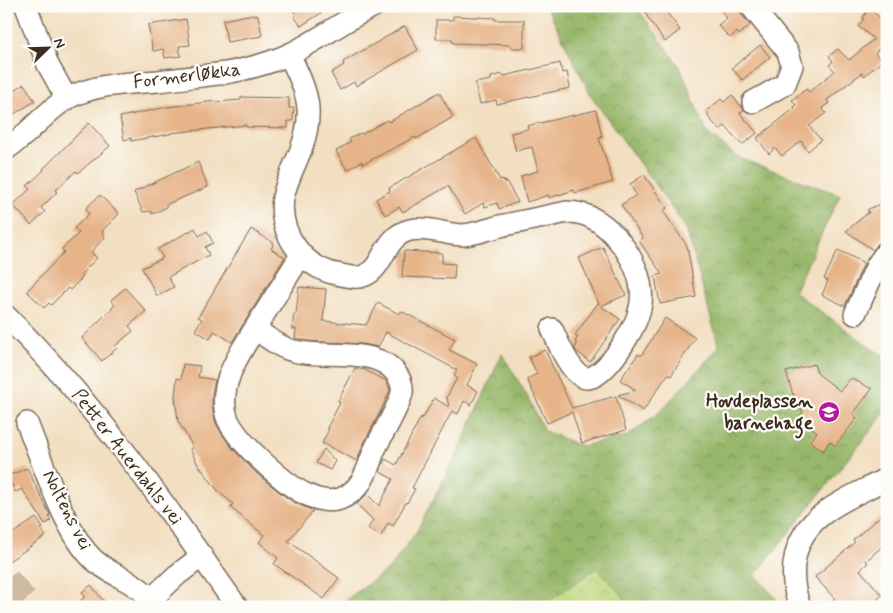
<svg xmlns="http://www.w3.org/2000/svg" width="893" height="613" viewBox="0 0 893 613" font-family="Mynerve,sans-serif">
	<style>
		.forest { fill: url(#forest-crowns); stroke: #697044 }
		.park { fill: url(#park-crowns); stroke: #7d804c }
		.building { fill: #e6b488 }
		.lines { fill: none; stroke-linecap: round; stroke-linejoin: round }
		.highway-tunnel { stroke: #cdbaa0; stroke-width: 28; stroke-dasharray: 28 14; stroke-linecap: butt }
		.minor-casing { stroke: #7b6957; stroke-width: 24 }
		.minor { stroke: #fff; stroke-width: 21 }
		.labels { text-anchor: middle; dominant-baseline: central; stroke-width: 4.5; stroke-linejoin: round; paint-order: stroke }
		.street-label { font-size: 19px; fill: #3b2a1e; stroke: #fdfcf7 }
		.poi-label { font-size: 19px; font-weight: bold; fill: #3b2a1e; stroke: #fdfcf7; text-anchor: end }
	</style>
	<defs>
		<pattern id="forest-crowns" width="20" height="18" patternUnits="userSpaceOnUse" patternTransform="scale(1.25)"><rect width="20" height="18" fill="#97b76a"/><path d="M2 6a3 3 0 1 1 6 0M12 15a3 3 0 1 1 6 0" fill="none" stroke="#7c9557"/></pattern>
		<pattern id="park-crowns" width="20" height="18" patternUnits="userSpaceOnUse" patternTransform="scale(1.25)"><rect width="20" height="18" fill="#bfd67a"/><path d="M2 6a3 3 0 1 1 6 0M12 15a3 3 0 1 1 6 0" fill="none" stroke="#a5b869"/></pattern>
	</defs>
	<rect width="100%" height="100%" fill="#fdfcf7"/>
	<filter id="ink" filterUnits="userSpaceOnUse"><feTurbulence type="fractalNoise" baseFrequency=".02" numOctaves="2"/><feDisplacementMap in="SourceGraphic" scale="10" xChannelSelector="R" yChannelSelector="G"/><feConvolveMatrix kernelMatrix="1 2 1 2 8 2 1 2 1" color-interpolation-filters="sRGB"/></filter>
	<filter id="wash" filterUnits="userSpaceOnUse"><feTurbulence type="fractalNoise" baseFrequency=".0096" numOctaves="4" result="noise"/><feDisplacementMap in="SourceGraphic" scale="20" xChannelSelector="R" yChannelSelector="G"/><feGaussianBlur stdDeviation="1.12" result="paint"/><feColorMatrix in="noise" values="0 0 0 0 0 0 0 0 0 0 0 0 0 0 0 0 0 1.4 0 .05"/><feComposite in="paint" operator="in"/></filter>
	<g filter="url(#wash)">
		<rect width="100%" height="100%" fill="#f2dec0"/>
		<polygon class="forest" points="546,6 636,6 680,67 707,133 739,158 840,195 794,292 887,359 887,410 755,575 783,607 336,607 389,569 417,531 460,448 502,354 526,394 544,431 582,446 628,436 661,411 719,347 686,228 592,97"/>
		<polygon class="park" points="597,568 625,598 616,607 544,607 552,599"/>
		<g id="blocks">
			<g class="building">
				<polygon points="291,6 332,6 301,26 294,16 296,15"/>
				<polygon points="643,6 662,6 680,30 665,42 648,18"/>
				<polygon points="717,6 739,6 741,14 750,25 739,35 737,32 730,38 718,25 727,18"/>
				<polygon points="869,9 887,23 887,38 875,53 882,61 864,76 862,73 846,85 827,100 829,103 822,108 826,113 809,126 821,140 808,151 801,141 782,156 775,148 769,154 757,138 795,108 794,106 796,105 792,100 806,89 809,92 835,71 829,65 833,61 829,56 838,49 849,60 874,39 858,26 864,19 862,18"/>
				<polygon points="247,15 258,15 262,36 227,42 223,20"/>
				<polygon points="453,16 495,18 495,20 524,20 524,48 511,48 511,45 453,43 452,39 436,39 436,20 453,20"/>
				<polygon points="186,19 190,45 179,46 181,56 165,58 163,49 153,51 148,25"/>
				<polygon points="405,26 418,50 356,86 354,82 340,90 331,73 344,65 343,62"/>
				<polygon points="760,45 770,57 742,80 732,68"/>
				<polygon points="560,63 562,73 567,72 570,88 497,104 496,100 480,104 475,83 491,80 491,77 503,74 504,76"/>
				<polygon points="24,84 35,101 6,119 6,96"/>
				<polygon points="439,92 453,117 416,139 415,137 363,164 362,161 347,170 336,151 351,142 349,139 361,133 362,134 387,120 389,122"/>
				<polygon points="732,95 744,110 740,113 757,133 742,145 725,126 720,130 707,116 709,115 706,111 721,99 724,102"/>
				<polygon points="241,97 289,98 289,108 294,108 293,121 288,121 288,128 246,127 246,125 170,133 170,134 131,141 131,138 124,140 120,117 167,107 216,101 216,102 241,100"/>
				<polygon points="596,110 602,137 599,138 613,182 575,193 574,190 549,198 549,195 527,202 521,176 538,171 532,147 516,151 511,133 528,129 527,126"/>
				<polygon points="89,123 110,146 78,173 76,171 55,191 57,192 41,208 45,212 31,225 13,205 30,189 27,186 44,170 43,169"/>
				<polygon points="476,138 500,180 503,179 504,182 506,181 518,202 499,209 497,203 485,207 483,203 465,214 448,186 403,212 399,207 385,215 376,199 390,191 389,188"/>
				<polygon points="198,162 208,187 165,205 167,207 152,214 151,211 143,212 134,192"/>
				<polygon points="644,175 667,208 663,211 687,246 696,297 660,304 655,276 662,274 639,241 643,238 621,205 636,195 630,184"/>
				<polygon points="100,195 119,214 102,231 105,237 91,252 97,258 81,274 83,277 70,290 68,288 51,305 49,303 44,308 27,291 64,252 62,249 79,233 74,228 89,214 86,208"/>
				<polygon points="887,200 887,234 873,250 846,231 869,212 867,210"/>
				<polygon points="195,228 199,236 207,231 213,243 205,247 209,255 168,277 174,287 157,296 142,268 163,258 158,249"/>
				<polygon points="251,229 274,243 271,249 285,257 232,342 214,331 210,339 195,330 202,319 198,317"/>
				<polygon points="603,247 626,295 601,306 620,319 590,362 575,350 575,348 577,344 575,342 578,337 575,335 598,303 599,304 579,258"/>
				<polygon points="838,250 864,263 845,306 822,295 828,281 824,279"/>
				<polygon points="404,251 442,253 442,263 455,264 454,279 402,277"/>
				<polygon points="299,287 326,289 323,321 366,325 378,303 399,314 401,311 455,339 449,350 477,364 467,385 478,391 471,405 464,401 458,414 452,411 412,488 415,489 407,503 406,502 393,526 388,523 381,536 368,529 373,520 357,504 367,494 379,506 393,479 380,472 385,459 396,465 421,417 423,418 434,398 449,407 447,397 457,378 454,376 457,370 386,332 378,347 363,344 308,341 295,338 296,329 292,329 294,314 296,314"/>
				<polygon points="125,288 146,311 129,326 133,331 115,346 117,348 102,361 82,338 115,305 111,300"/>
				<polygon points="665,318 695,338 671,376 668,374 643,411 618,395 636,390 620,380 638,354 641,356"/>
				<polygon points="545,350 572,408 616,396 626,430 582,443 572,412 547,423 527,379 537,374 529,357"/>
				<polygon points="183,364 200,366 198,377 215,380 212,393 212,407 216,423 222,434 234,450 257,474 278,491 293,502 313,511 288,541 339,578 324,599 274,564 278,558 259,542 264,535 230,507 233,504 218,491 197,463 190,449 193,447 178,421 175,396 177,378 181,379"/>
				<polygon points="814,364 817,373 840,391 851,378 872,389 853,414 857,418 835,446 830,441 823,451 810,441 817,432 799,417 803,412 794,394 793,395 786,372"/>
				<polygon points="355,368 365,370 386,381 390,390 382,408 363,445 357,461 322,443 329,429 327,428 340,403 338,401"/>
				<polygon points="324,449 335,461 330,470 316,463"/>
				<polygon points="27,468 50,515 49,516 51,521 45,524 22,489 15,492 8,476"/>
				<polygon points="887,510 887,542 866,561 868,563 860,570 882,595 869,607 826,607 835,599 815,577 855,542 853,540"/>
				<polygon points="36,518 43,528 41,529 46,536 6,563 6,538"/>
				<polygon points="91,585 108,607 72,607 85,597 82,592"/>
			</g>
		</g>
	</g>
	<g filter="url(#ink)">
		<use href="#blocks" fill-opacity="0" stroke="#7b6957" stroke-width="1"/>
		<g class="lines">
			<polyline class="highway-tunnel" points="6,580 29,607"/>
			<g class="minor-casing">
				<g id="minor">
					<polyline points="26,6 48,65 67,99"/>
					<polyline points="751,6 788,52 792,66 785,84 753,102"/>
					<path d="M 289,54 C 307,92 316,111 300,152 C 294,167 286,182 283,198 C 278,235 305,270 341,275 C 348,276 356,279 363,276 C 384,270 383,236 410,230 C 428,226 446,235 463,235 C 475,234 489,229 500,226 C 523,221 545,217 567,212 C 587,212 601,221 614,235 C 627,249 639,269 641,289 C 642,297 641,307 638,315 C 634,330 601,386 583,377 C 569,371 558,342 552,329"/>
					<path d="M 6,149 C 29,135 45,111 68,98 C 96,84 127,83 158,81 C 181,78 204,76 226,73 C 248,69 270,63 290,54 C 319,40 344,20 374,6"/>
					<polyline points="855,314 877,265 887,251"/>
					<path d="M 6,316 C 95,404 166,505 237,607"/>
					<path d="M 255,329 C 267,337 280,348 294,351 C 324,359 374,346 395,372 C 400,378 403,385 402,393 C 399,407 381,436 374,451 C 370,462 367,473 361,482 C 356,489 348,496 340,499 C 319,506 294,489 279,476 C 264,464 236,438 228,420 C 214,385 244,347 261,319 C 274,298 288,276 301,255"/>
					<path d="M 27,423 C 42,460 65,534 94,560 C 112,576 135,581 151,599"/>
					<polyline points="143,607 177,575 202,556"/>
					<path d="M 800,607 C 787,573 793,536 823,514 C 842,499 866,490 887,478"/>
				</g>
			</g>
			<use href="#minor" class="minor"/>
		</g>
	</g>
	<defs>
		<g id="school-disc" transform="scale(1.125)"><circle r="9.5" fill="#b5179e" stroke="#fdfcf7"/><path d="M0-5L7-2L0 1L-7-2ZM-4 1L0 2.5L4 1V4Q0 6-4 4Z" fill="#fff"/></g>
	</defs>
	<g fill-rule="evenodd">
		<use href="#school-disc" x="829" y="412"/>
	</g>
	<g class="labels">
		<g class="street-label">
			<text transform="translate(187 76) rotate(-7)">Formerløkka</text>
			<text transform="translate(127 457) rotate(52)">Petter Auerdahls vei</text>
			<text transform="translate(67 510) rotate(63)">Noltens vei</text>
		</g>
		<g class="poi-label">
			<text x="813" y="401">Hovdeplassen<tspan x="813" dy="22">barnehage</tspan></text>
		</g>
	</g>
	<rect width="893" height="613" fill="none" stroke="#fdfcf7" stroke-width="25"/>
	<g transform="translate(48 48) rotate(67)" stroke="#fdfcf7" stroke-width="4" paint-order="stroke">
	<path d="M0-4L9 19L0 12L-9 19Z" fill="#3b2a1e"/>
	<text y="-8" font-size="14" font-weight="bold" text-anchor="middle" fill="#3b2a1e">N</text>
	</g>
</svg>
